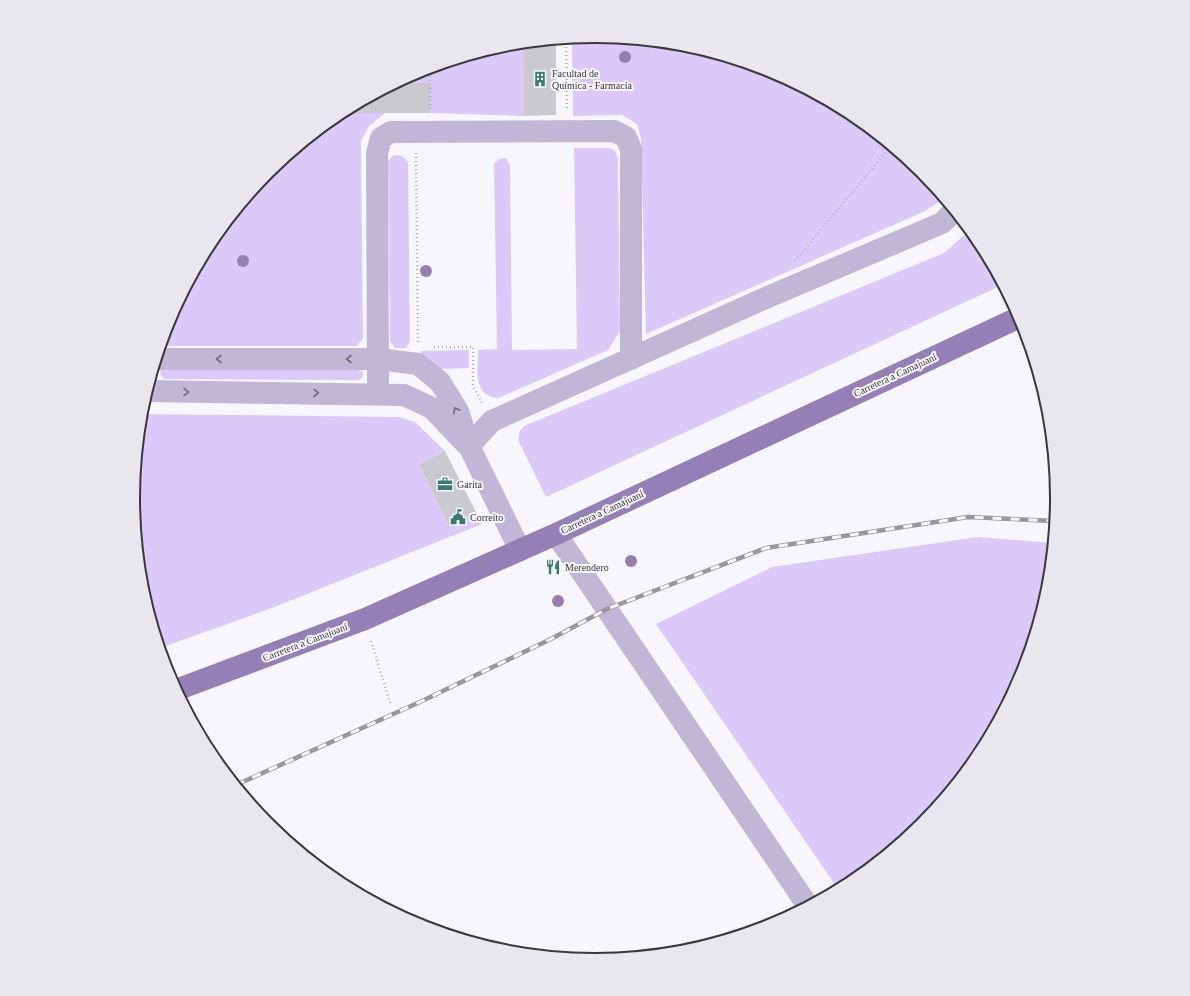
<svg xmlns="http://www.w3.org/2000/svg" width="1190" height="996" viewBox="0 0 1190 996" font-family="Georgia,serif">
	<style>
		.green { fill: #dac9f9 }
		.building { fill: #cbc9d0 }
		.lines { fill: none; stroke-linecap: round; stroke-linejoin: round }
		.path { stroke: #b6b4ba; stroke-width: 2.5; stroke-dasharray: 1 3; stroke-linecap: butt }
		.minor { stroke: #c1b6d6; stroke-width: 22 }
		.major { stroke: #947fb7; stroke-width: 22 }
		.rail-casing { stroke: #98979c; stroke-width: 4.5 }
		.rail { stroke: #f8f6fd; stroke-width: 3; stroke-dasharray: 9; stroke-linecap: butt }
		.tree { fill: #947fae }
		.oneway { stroke: #6f6a79 }
		.labels { text-anchor: middle; dominant-baseline: central; stroke-width: 4; stroke-linejoin: round; paint-order: stroke }
		.poi-label { font-size: 10px; fill: #39383b; stroke: #f8f6fd; text-anchor: start }
		.street-label { font-size: 10px; fill: #39383b; stroke: #f8f6fd }
		.rim { fill: none; stroke: #39383b; stroke-width: 2 }
	</style>
	<rect width="100%" height="100%" fill="#f8f6fd"/>
	<g class="green">
		<polygon points="595,36 685,45 772,71 852,114 922,171 944,199 923,212 646,334 641,139 637,124 622,115 573,116 572,38"/>
		<polygon points="523,43 524,116 430,113 430,83 396,83 418,71 505,45"/>
		<polygon points="339,113 385,113 369,126 361,141 363,338 357,346 161,346 168,321 211,241 268,171"/>
		<path d="M 574,148 L 610,148 L 615,151 L 618,158 L 620,331 L 608,350 L 498,398 C 472,396 478,369 478,350 L 497,349 L 494,164 L 499,159 L 506,158 L 510,165 L 512,350 L 577,349 Z"/>
		<polygon points="394,155 402,156 408,162 410,341 406,348 395,348 390,341 388,161"/>
		<polygon points="970,230 979,242 1002,285 546,497 518,440 520,431 524,426 944,253"/>
		<polygon points="469,350 469,368 441,369 421,354 421,351"/>
		<polygon points="164,369 358,370 363,372 363,377 359,380 165,379 161,376 160,371"/>
		<polygon points="141,414 399,417 415,422 445,451 419,464 450,527 477,514 482,524 272,608 160,648 142,588 133,498"/>
		<polygon points="978,537 1053,543 1048,588 1022,675 979,755 922,825 851,882 838,889 656,624 772,567"/>
	</g>
	<g class="building">
		<polygon points="556,40 556,115 524,116 523,43"/>
		<polygon points="396,83 430,83 430,113 339,113"/>
		<polygon points="445,451 477,514 450,528 419,464"/>
	</g>
	<g class="lines">
		<g class="path">
			<polyline points="566,39 567,109"/>
			<polyline points="430,68 430,111"/>
			<polyline points="416,153 418,342"/>
			<polyline points="795,261 891,146"/>
			<polyline points="434,347 473,347 473,386 482,403"/>
			<polyline points="371,641 390,703"/>
		</g>
		<g class="minor">
			<polyline points="157,359 378,359 418,364 440,382 458,411 469,446 520,550"/>
			<polyline points="147,391 404,395 432,408 465,443"/>
			<polyline points="378,394 377,153 381,138 391,132 614,131 626,137 631,149 631,359"/>
			<polyline points="469,446 492,421 761,300 942,223 954,211"/>
			<polyline points="556,534 808,906"/>
		</g>
		<polyline class="major" points="176,690 365,619 556,534 1020,317"/>
		<g class="rail-casing">
			<polyline id="rail" points="236,785 422,701 551,639 607,609 766,548 968,517 1055,521"/>
		</g>
		<use href="#rail" class="rail"/>
	</g>
	<g class="tree">
		<circle cx="625" cy="57" r="6"/>
		<circle cx="243" cy="261" r="6"/>
		<circle cx="426" cy="271" r="6"/>
		<circle cx="631" cy="561" r="6"/>
		<circle cx="558" cy="601" r="6"/>
	</g>
	<defs><path id="oneway-chevron" d="M-2-3.5L2.5 0L-2 3.5" fill="none" stroke-width="1.6" stroke-linecap="round" stroke-linejoin="round"/></defs>
	<g class="oneway">
		<use href="#oneway-chevron" transform="translate(219 359) rotate(-180)"/>
		<use href="#oneway-chevron" transform="translate(349 359) rotate(-180)"/>
		<use href="#oneway-chevron" transform="translate(186 392) rotate(1)"/>
		<use href="#oneway-chevron" transform="translate(316 393) rotate(1)"/>
		<use href="#oneway-chevron" transform="translate(456 410) rotate(-117)"/>
	</g>
	<defs>
		<g id="building-bare" transform="scale(1.2)"><path d="M-4-6H4V6H1V3H-1V6H-4ZM-2.5-4.3h1.7v1.8h-1.7ZM.8-4.3h1.7v1.8H.8ZM-2.5-1h1.7V.8h-1.7ZM.8-1h1.7V.8H.8Z" fill="#397c6e" stroke="#f8f6fd" stroke-width="2.5" paint-order="stroke"/></g>
		<g id="office-bare" transform="scale(1.2)"><path d="M-6-3h4V-5.5h4V-3h4V5H-6ZM-1-4.5V-3h2v-1.5ZM-6 0V1H6V0Z" fill="#397c6e" stroke="#f8f6fd" stroke-width="2.5" paint-order="stroke"/></g>
		<g id="civic-bare" transform="scale(1.2)"><path d="M-.6-6.5H3V-4.5H.6V-3L4-1V1h2V6H-6V1h2V-1L-.6-3ZM-1.2 2.5V6h2.4V2.5Z" fill="#397c6e" stroke="#f8f6fd" stroke-width="2.5" paint-order="stroke"/></g>
		<g id="restaurant-bare" transform="scale(1.2)"><path d="M-5-6h1v4h1v-4h1v4h1v-4h1v5L-1.5 .5V6h-2V.5L-5-1ZM5-6V6H3V1.5H1.5Q1.5-4 5-6Z" fill="#397c6e" stroke="#f8f6fd" stroke-width="2.5" paint-order="stroke"/></g>
	</defs>
	<g fill-rule="evenodd">
		<use href="#building-bare" x="540" y="79"/>
		<use href="#office-bare" x="445" y="484"/>
		<use href="#civic-bare" x="458" y="517"/>
		<use href="#restaurant-bare" x="553" y="567"/>
	</g>
	<g class="labels">
		<g class="poi-label">
			<text x="552" y="73">Facultad de<tspan x="552" dy="12">Química - Farmacia</tspan></text>
			<text x="457" y="484">Garita</text>
			<text x="470" y="517">Correito</text>
			<text x="565" y="567">Merendero</text>
		</g>
		<g class="street-label">
			<text transform="translate(895 375) rotate(-25)">Carretera a Camajuaní</text>
			<text transform="translate(602 512) rotate(-25)">Carretera a Camajuaní</text>
			<text transform="translate(305 642) rotate(-21)">Carretera a Camajuaní</text>
		</g>
	</g>
	<path d="M0 0H1190V996H0ZM140 498a455 455 0 1 1 910 0a455 455 0 1 1-910 0Z" fill="#e9e7ed" fill-rule="evenodd"/>
	<path class="rim" d="M140 498a455 455 0 1 1 910 0a455 455 0 1 1-910 0Z"/>
</svg>
